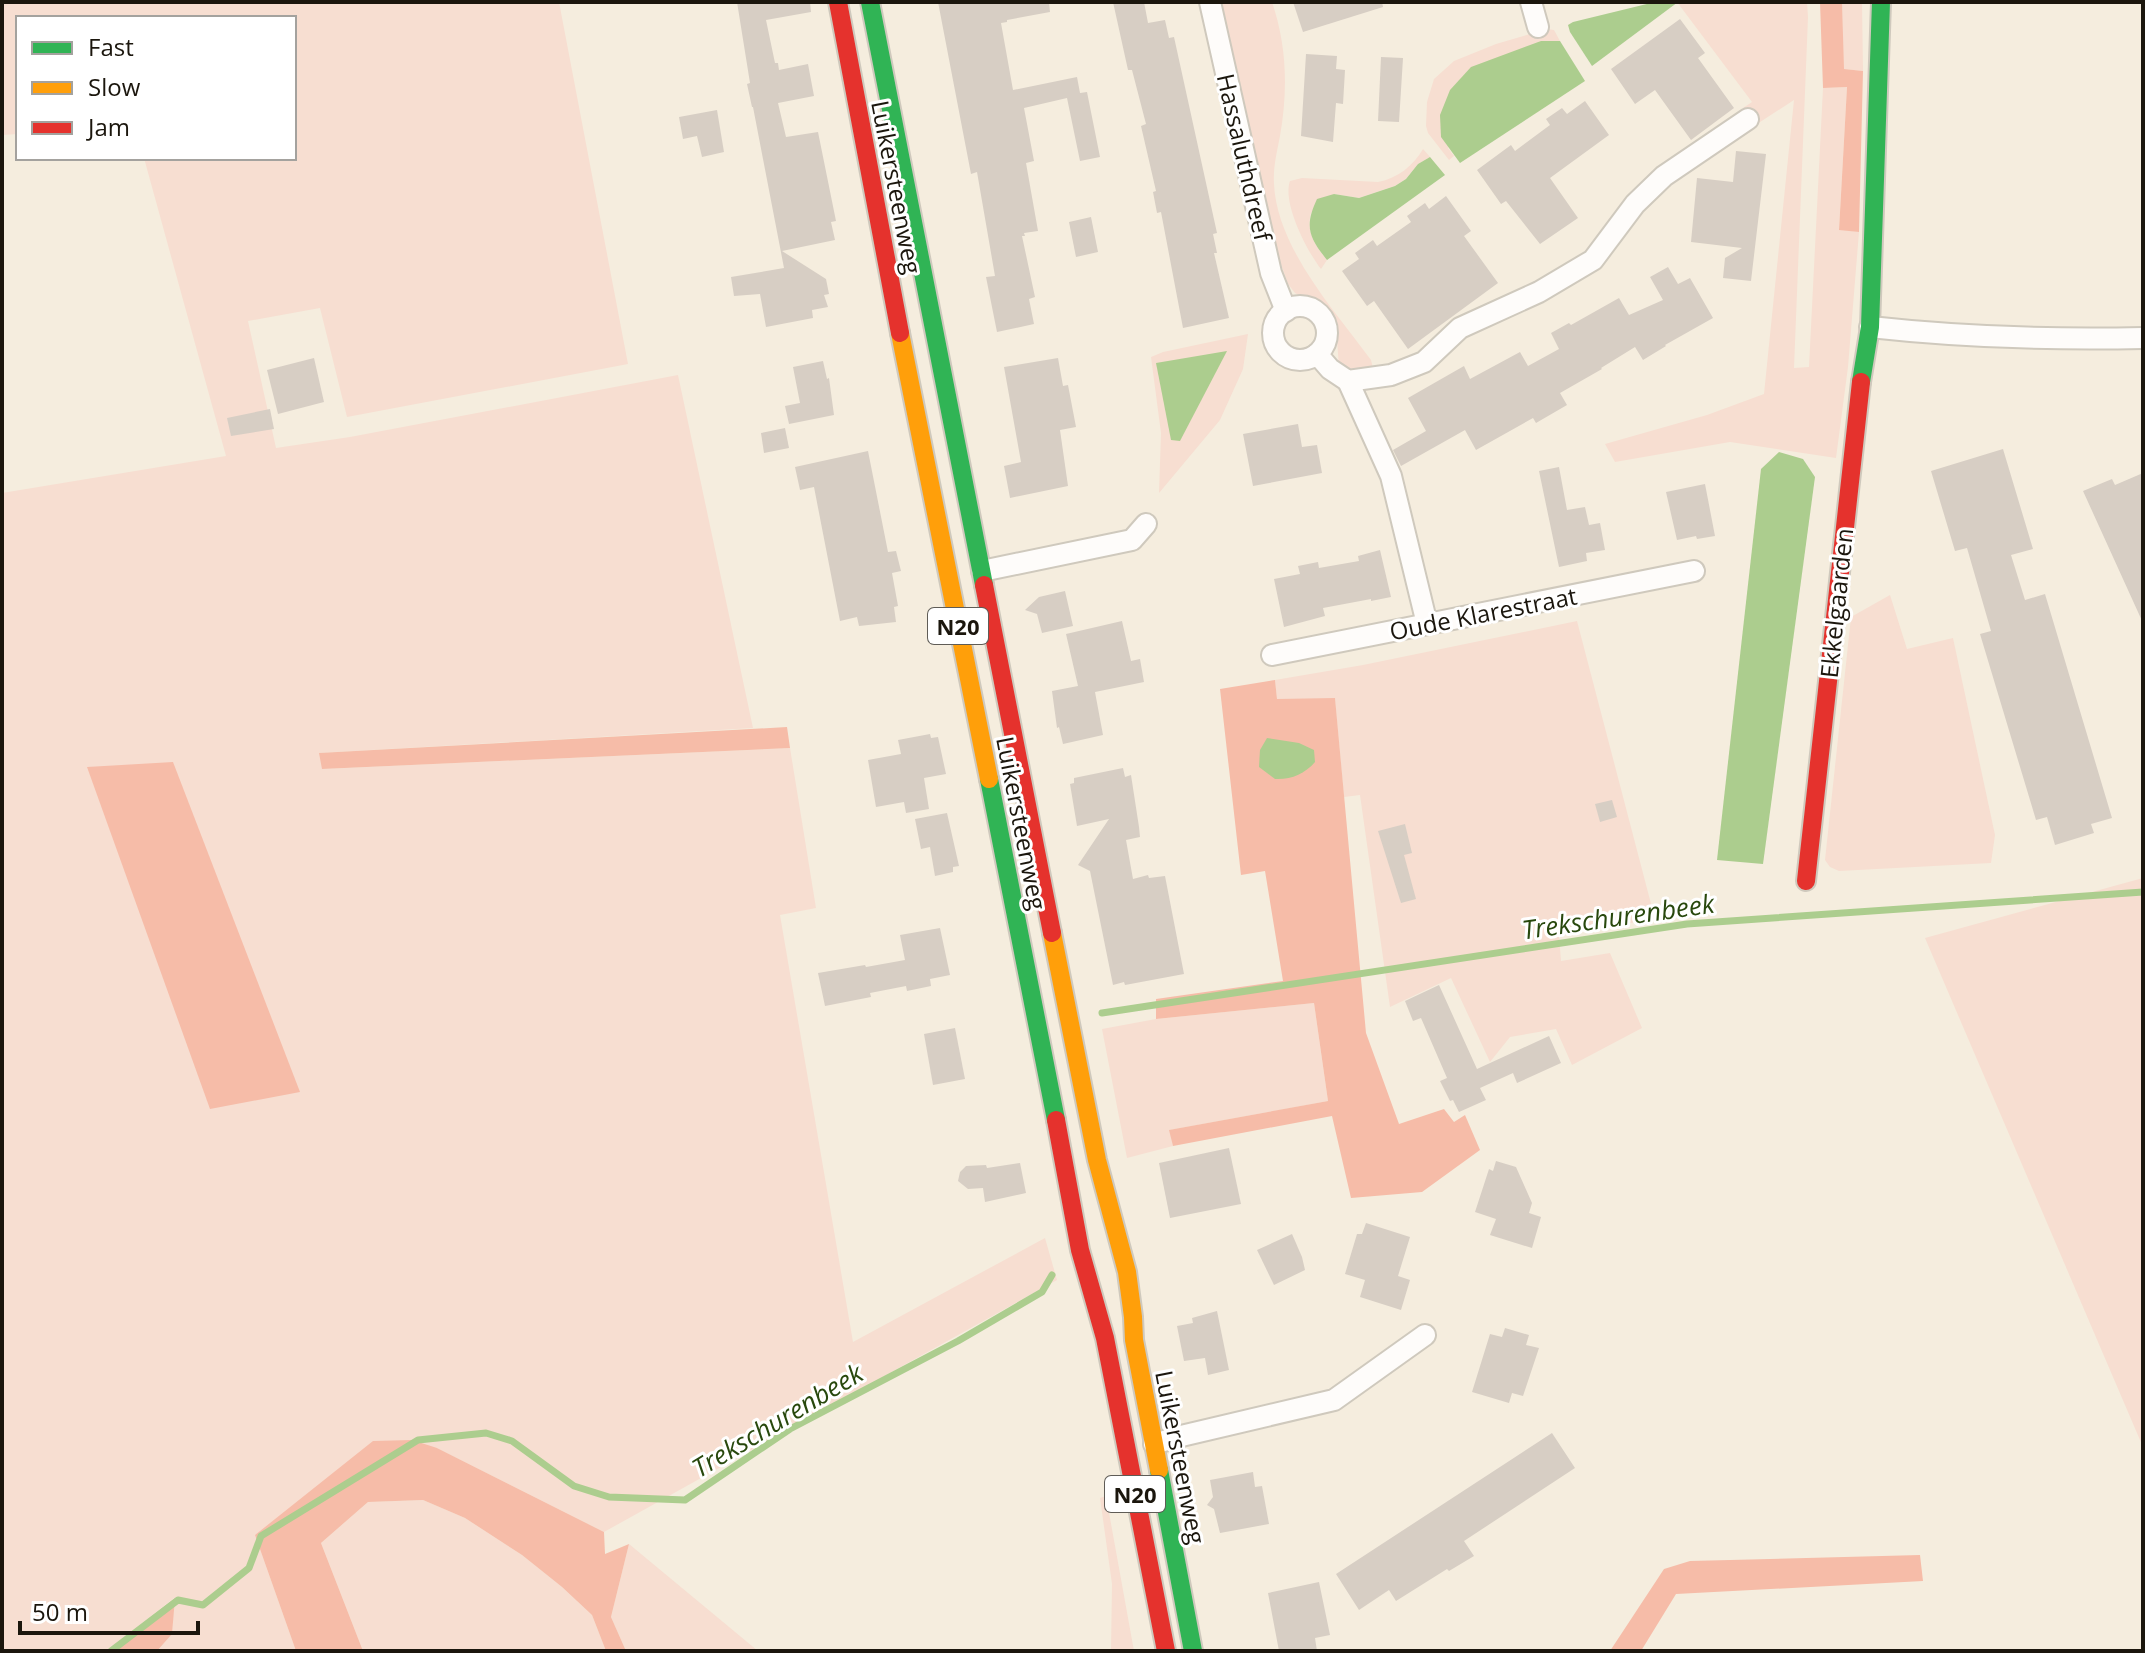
<svg xmlns="http://www.w3.org/2000/svg" width="2145" height="1653" viewBox="0 0 2145 1653" font-family="'Open Sans',sans-serif">
	<style>
		.green { fill: #f7ded1 }
		.forest { fill: #f6bca8 }
		.water { fill: #accd8e }
		.lines { fill: none; stroke-linecap: round; stroke-linejoin: round }
		.stream { stroke: #accd8e; stroke-width: 7 }
		.building { fill: #d7cec4 }
		.street-casing { stroke: #cfc9bd; stroke-width: 24 }
		.fast-casing { stroke: #cfc9bd; stroke-width: 22 }
		.slow-casing { stroke: #cfc9bd; stroke-width: 22 }
		.jam-casing { stroke: #cfc9bd; stroke-width: 22 }
		.street { stroke: #fefcfa; stroke-width: 20 }
		.fast { stroke: #30b455; stroke-width: 18 }
		.slow { stroke: #ff9f0a; stroke-width: 18 }
		.jam { stroke: #e5322d; stroke-width: 18 }
		.labels { text-anchor: middle; dominant-baseline: central; stroke-width: 6; stroke-linejoin: round; paint-order: stroke }
		.shield { fill: #fff; stroke: #5f5c56; stroke-width: 2 }
		.shield-label { font-size: 22px; font-weight: bold; fill: #1b160d }
		.street-label { font-size: 24px; fill: #1b160d; stroke: #fff }
		.water-label { font-size: 26px; font-style: italic; fill: #28480d; stroke: #fff }
	</style>
	<rect width="100%" height="100%" fill="#f5edde"/>
	<g class="green">
		<polygon points="2,2 559,2 628,364 347,417 320,308 248,321 276,448 350,437 678,375 753,728 320,753 323,769 790,748 816,908 780,915 853,1342 1045,1238 1057,1280 604,1532 437,1448 255,1535 296,1651 157,1651 172,1634 174,1598 107,1651 2,1651 2,493 226,456 144,158 294,158 294,18 18,18 18,134 2,135"/>
		<path d="M 1220,2 L 1272,2 C 1287,46 1288,90 1280,136 C 1277,152 1273,167 1274,184 C 1277,248 1335,311 1371,360 L 1373,368 L 1347,372 L 1339,367 L 1336,326 L 1333,316 L 1324,309 L 1295,293 L 1288,284 L 1272,239 Z"/>
		<polygon points="1677,2 1807,2 1808,17 1794,368 1809,367 1823,88 1847,87 1839,229 1859,232 1848,367 1836,458 1730,442 1615,462 1605,444 1707,415 1764,394 1794,100 1757,124 1743,108 1752,102"/>
		<polygon points="1842,2 1862,2 1863,71 1843,69"/>
		<polygon points="1547,29 1554,30 1560,41 1541,41 1448,148 1454,156 1449,160 1428,133 1426,126 1427,102 1434,79 1454,61 1496,44"/>
		<path d="M 1423,149 L 1430,157 L 1418,164 L 1406,179 L 1395,186 L 1359,198 L 1334,194 L 1311,213 C 1306,232 1315,245 1327,260 L 1321,269 C 1307,251 1282,203 1290,181 L 1302,178 L 1378,182 C 1398,178 1413,166 1423,149 Z"/>
		<polygon points="1248,334 1243,369 1220,420 1159,493 1161,433 1151,357 1163,352"/>
		<polygon points="1890,595 1907,649 1953,638 1995,835 1991,863 1839,871 1830,867 1825,860 1851,617"/>
		<polygon points="1577,621 1655,919 1559,935 1561,961 1610,953 1642,1028 1572,1065 1556,1029 1510,1037 1490,1062 1451,978 1390,1007 1360,795 1344,797 1335,699 1277,699 1275,680 1363,665"/>
		<polygon points="2143,878 2143,1447 1925,938"/>
		<polygon points="1314,1003 1328,1101 1170,1130 1173,1146 1127,1158 1102,1029 1156,1019"/>
		<polygon points="1106,1496 1134,1651 1111,1651 1112,1584 1100,1498"/>
		<polygon points="423,1500 465,1518 522,1555 562,1587 592,1615 606,1651 363,1651 321,1543 368,1502"/>
		<polygon points="629,1544 758,1651 626,1651 611,1617"/>
	</g>
	<g class="forest">
		<polygon points="1820,2 1842,2 1844,69 1863,71 1859,232 1839,230 1847,87 1823,88"/>
		<polygon points="1275,680 1277,699 1335,698 1366,1033 1399,1124 1444,1109 1454,1122 1465,1115 1480,1150 1422,1192 1351,1198 1332,1116 1173,1146 1169,1130 1328,1101 1314,1003 1156,1019 1156,999 1283,981 1265,871 1241,875 1220,689"/>
		<polygon points="787,727 790,748 322,769 319,753"/>
		<polygon points="173,762 300,1092 210,1109 87,767"/>
		<polygon points="412,1440 437,1448 604,1532 605,1554 629,1544 611,1617 626,1651 606,1651 592,1615 562,1587 522,1555 465,1518 423,1500 368,1502 321,1543 363,1651 296,1651 255,1535 373,1441"/>
		<polygon points="1920,1555 1923,1581 1676,1594 1641,1651 1610,1651 1664,1569 1690,1561"/>
		<polygon points="175,1598 172,1634 157,1651 107,1651"/>
	</g>
	<g class="water">
		<polygon points="1655,2 1678,2 1592,66 1570,32 1568,25 1573,22"/>
		<polygon points="1541,41 1560,41 1585,81 1460,163 1441,137 1440,115 1450,90 1471,67"/>
		<path d="M 1430,157 L 1445,175 L 1327,260 C 1309,237 1304,227 1317,199 L 1334,194 L 1359,198 L 1395,186 L 1406,179 L 1418,164 Z"/>
		<polygon points="1227,351 1180,441 1171,440 1156,363"/>
		<polygon points="1779,452 1803,459 1815,477 1763,864 1717,860 1761,469"/>
		<path d="M 1267,738 L 1299,743 L 1314,750 L 1315,762 C 1305,774 1290,780 1275,779 L 1259,767 L 1260,750 Z"/>
	</g>
	<g class="lines">
		<g class="stream">
			<polyline points="1102,1013 1687,924 2143,892"/>
			<polyline points="111,1651 178,1600 203,1605 249,1568 261,1536 418,1440 486,1433 512,1441 574,1486 609,1497 685,1500 790,1429 958,1341 1042,1292 1052,1275"/>
		</g>
	</g>
	<g class="building">
		<polygon points="737,2 810,2 811,12 766,20 775,63 778,63 779,70 808,64 814,96 778,103 786,137 818,132 836,221 831,222 835,240 782,251 826,279 829,294 824,295 828,307 812,310 813,318 766,327 760,294 734,296 731,277 784,268 753,107 752,107 747,84 750,83"/>
		<polygon points="938,2 1049,2 1050,12 1007,20 1007,22 1001,23 1013,90 1077,77 1080,93 1087,92 1100,157 1080,161 1067,98 1024,108 1034,161 1026,163 1038,231 1024,233 1025,236 1022,236 1035,297 1029,299 1034,324 997,332 986,277 995,276 977,172 971,174"/>
		<polygon points="1113,2 1144,2 1148,23 1165,20 1169,38 1174,37 1217,233 1213,234 1217,253 1214,253 1229,318 1183,328 1161,212 1157,213 1153,192 1156,191 1141,126 1146,124 1132,70 1128,70"/>
		<polygon points="1293,2 1382,2 1383,7 1303,32"/>
		<polygon points="1680,19 1705,53 1698,58 1734,108 1691,140 1655,90 1635,104 1611,69"/>
		<polygon points="1306,54 1337,56 1336,69 1345,70 1343,104 1336,103 1333,142 1301,136"/>
		<polygon points="1381,57 1403,58 1399,122 1378,121"/>
		<polygon points="1585,101 1609,135 1550,178 1578,218 1540,244 1506,201 1501,204 1477,170 1511,145 1515,151 1550,125 1546,119 1562,108 1567,114"/>
		<polygon points="717,110 724,152 702,157 697,136 683,139 679,117"/>
		<polygon points="1736,151 1766,154 1751,281 1723,278 1725,258 1742,248 1691,242 1697,178 1733,182"/>
		<polygon points="1446,196 1471,231 1464,236 1498,283 1408,349 1374,301 1367,306 1342,271 1359,259 1355,253 1373,240 1377,246 1411,222 1407,216 1425,203 1429,209"/>
		<polygon points="1091,217 1098,252 1076,257 1069,222"/>
		<polygon points="1668,267 1678,284 1690,278 1713,318 1665,345 1666,346 1643,360 1635,347 1601,368 1602,369 1560,393 1567,405 1536,423 1533,418 1476,450 1465,430 1401,466 1393,450 1426,431 1408,398 1464,366 1470,379 1520,352 1528,366 1559,349 1551,333 1569,323 1571,325 1619,298 1629,315 1663,300 1650,277"/>
		<polygon points="314,358 324,402 278,414 267,370"/>
		<polygon points="1058,358 1063,386 1068,385 1076,427 1060,430 1068,486 1010,498 1004,466 1021,462 1004,367"/>
		<polygon points="823,361 827,379 829,378 834,415 789,424 785,406 800,403 793,367"/>
		<polygon points="270,409 274,429 231,436 227,418"/>
		<polygon points="1298,424 1302,447 1317,445 1322,473 1253,486 1243,434"/>
		<polygon points="785,428 789,448 764,453 761,433"/>
		<polygon points="2003,449 2033,549 2011,555 2025,600 2045,594 2112,818 2091,824 2094,833 2055,845 2047,817 2036,820 1980,634 1991,631 1967,548 1955,551 1931,471"/>
		<polygon points="868,451 888,552 896,551 901,571 892,573 898,606 894,607 896,622 859,626 857,617 840,621 814,487 800,490 795,467"/>
		<polygon points="1559,467 1567,510 1585,507 1589,525 1600,523 1605,550 1586,553 1587,561 1559,567 1539,471"/>
		<polygon points="2143,473 2143,623 2083,491 2112,479 2115,485"/>
		<polygon points="1705,484 1715,536 1697,539 1696,536 1677,540 1666,492"/>
		<polygon points="1380,550 1391,597 1371,601 1371,599 1323,608 1325,616 1284,627 1274,579 1300,574 1298,566 1318,562 1319,568 1359,561 1358,556"/>
		<polygon points="1065,591 1073,626 1042,633 1037,614 1025,610 1039,597"/>
		<polygon points="1122,621 1131,661 1140,659 1144,682 1095,692 1103,735 1063,744 1059,727 1057,728 1052,691 1078,686 1066,634"/>
		<polygon points="930,734 931,738 938,737 946,774 924,778 929,809 906,813 904,802 876,807 868,760 901,754 898,740"/>
		<polygon points="1123,768 1125,777 1131,775 1139,827 1140,837 1126,840 1133,879 1148,875 1149,878 1165,876 1184,974 1125,985 1124,982 1113,985 1090,871 1078,865 1109,819 1077,826 1070,784 1074,783 1074,778"/>
		<polygon points="1612,800 1617,817 1600,822 1595,804"/>
		<polygon points="947,813 959,866 953,867 953,872 935,876 930,847 921,849 915,819"/>
		<polygon points="1405,824 1412,853 1404,855 1416,899 1401,903 1378,831"/>
		<polygon points="940,928 950,975 930,979 931,986 907,991 906,986 870,993 871,997 825,1006 818,973 865,965 866,967 905,960 900,935"/>
		<polygon points="1439,985 1477,1069 1549,1036 1561,1063 1517,1083 1513,1073 1480,1088 1486,1100 1459,1112 1453,1100 1450,1101 1440,1081 1447,1078 1421,1018 1413,1021 1405,1001"/>
		<polygon points="955,1028 965,1079 933,1085 924,1034"/>
		<polygon points="1229,1148 1241,1204 1170,1218 1159,1163"/>
		<polygon points="1496,1161 1516,1167 1532,1203 1529,1213 1541,1217 1532,1248 1490,1235 1496,1219 1475,1212 1489,1169 1493,1171"/>
		<polygon points="1020,1163 1026,1193 985,1202 983,1188 968,1189 958,1181 960,1172 966,1166 986,1165 987,1168"/>
		<polygon points="1366,1223 1410,1237 1398,1276 1410,1280 1401,1310 1360,1297 1365,1280 1345,1274 1357,1234 1362,1234"/>
		<polygon points="1292,1234 1302,1257 1305,1270 1274,1285 1257,1250"/>
		<polygon points="1217,1311 1229,1370 1208,1375 1205,1358 1184,1361 1177,1326 1193,1323 1192,1318"/>
		<polygon points="1505,1328 1529,1335 1526,1345 1539,1348 1523,1396 1512,1393 1509,1403 1472,1392 1490,1334 1502,1337"/>
		<polygon points="1552,1433 1575,1468 1464,1541 1474,1556 1449,1571 1447,1569 1396,1601 1389,1590 1359,1610 1336,1574"/>
		<polygon points="1253,1472 1255,1487 1262,1486 1269,1524 1220,1533 1214,1509 1207,1505 1213,1497 1210,1480"/>
		<polygon points="1319,1582 1330,1635 1315,1638 1317,1651 1279,1651 1268,1593"/>
	</g>
	<g class="lines">
		<g class="street-casing">
			<g id="street">
				<polyline points="1210,2 1271,273 1286,311"/>
				<polyline points="1531,2 1538,27"/>
				<circle cx="1300" cy="333" r="27"/>
				<path d="M 1870,327 C 1961,337 2052,340 2143,338"/>
				<polyline points="1317,354 1330,369 1348,381 1391,375 1424,362 1460,328 1539,292 1593,260 1635,204 1664,176 1748,119"/>
				<polyline points="1348,381 1391,476 1427,624"/>
				<polyline points="982,571 1132,540 1146,524"/>
				<polyline points="1272,655 1694,571"/>
				<polyline points="1154,1444 1177,1437 1334,1400 1425,1335"/>
			</g>
		</g>
		<g class="fast-casing">
			<g id="fast">
				<polyline points="870,2 984,585"/>
				<polyline points="1861,382 1870,327 1881,2"/>
				<polyline points="989,779 1056,1120"/>
				<polyline points="1159,1470 1193,1651"/>
			</g>
		</g>
		<g class="slow-casing">
			<g id="slow">
				<polyline points="900,333 989,779"/>
				<polyline points="1052,933 1097,1160 1127,1272 1133,1317 1134,1340 1159,1470"/>
			</g>
		</g>
		<g class="jam-casing">
			<g id="jam">
				<polyline points="838,2 900,333"/>
				<polyline points="984,585 1052,933"/>
				<polyline points="1806,881 1861,382"/>
				<polyline points="1056,1120 1080,1250 1105,1338 1166,1651"/>
			</g>
		</g>
		<use href="#street" class="street"/>
		<use href="#fast" class="fast"/>
		<use href="#slow" class="slow"/>
		<use href="#jam" class="jam"/>
	</g>
	<g class="labels">
		<g class="shield">
			<rect x="928" y="608" width="60" height="36" rx="6"/>
			<rect x="1105" y="1476" width="60" height="36" rx="6"/>
		</g>
		<g class="shield-label">
			<text x="958" y="626">N20</text>
			<text x="1135" y="1494">N20</text>
		</g>
		<g class="street-label">
			<text transform="translate(1245 157) rotate(77)">Hassaluthdreef</text>
			<text transform="translate(897 187) rotate(79)">Luikersteenweg</text>
			<text transform="translate(1836 603) rotate(-84)">Ekkelgaarden</text>
			<text transform="translate(1483 613) rotate(-11)">Oude Klarestraat</text>
			<text transform="translate(1022 823) rotate(79)">Luikersteenweg</text>
			<text transform="translate(1181 1457) rotate(79)">Luikersteenweg</text>
		</g>
		<g class="water-label">
			<text transform="translate(1618 916) rotate(-8)">Trekschurenbeek</text>
			<text transform="translate(777 1420) rotate(-31)">Trekschurenbeek</text>
		</g>
	</g>
	<rect width="2145" height="1653" fill="none" stroke="#1b160d" stroke-width="8"/>
	<rect x="16" y="16" width="280" height="144" fill="#ffffff" stroke="#a4a29e" stroke-width="2"/>
	<rect x="32" y="42" width="40" height="12" fill="#30b455" stroke="#a4a29e" stroke-width="2"/>
	<text x="88" y="56" font-size="24" fill="#1b160d">Fast</text>
	<rect x="32" y="82" width="40" height="12" fill="#ff9f0a" stroke="#a4a29e" stroke-width="2"/>
	<text x="88" y="96" font-size="24" fill="#1b160d">Slow</text>
	<rect x="32" y="122" width="40" height="12" fill="#e5322d" stroke="#a4a29e" stroke-width="2"/>
	<text x="88" y="136" font-size="24" fill="#1b160d">Jam</text>
	<path d="M20 1621v12h178v-12" fill="none" stroke="#1b160d" stroke-width="4"/>
	<text x="32" y="1621" font-size="24" fill="#1b160d" stroke="#ffffff" stroke-width="6" paint-order="stroke">50 m</text>
</svg>
